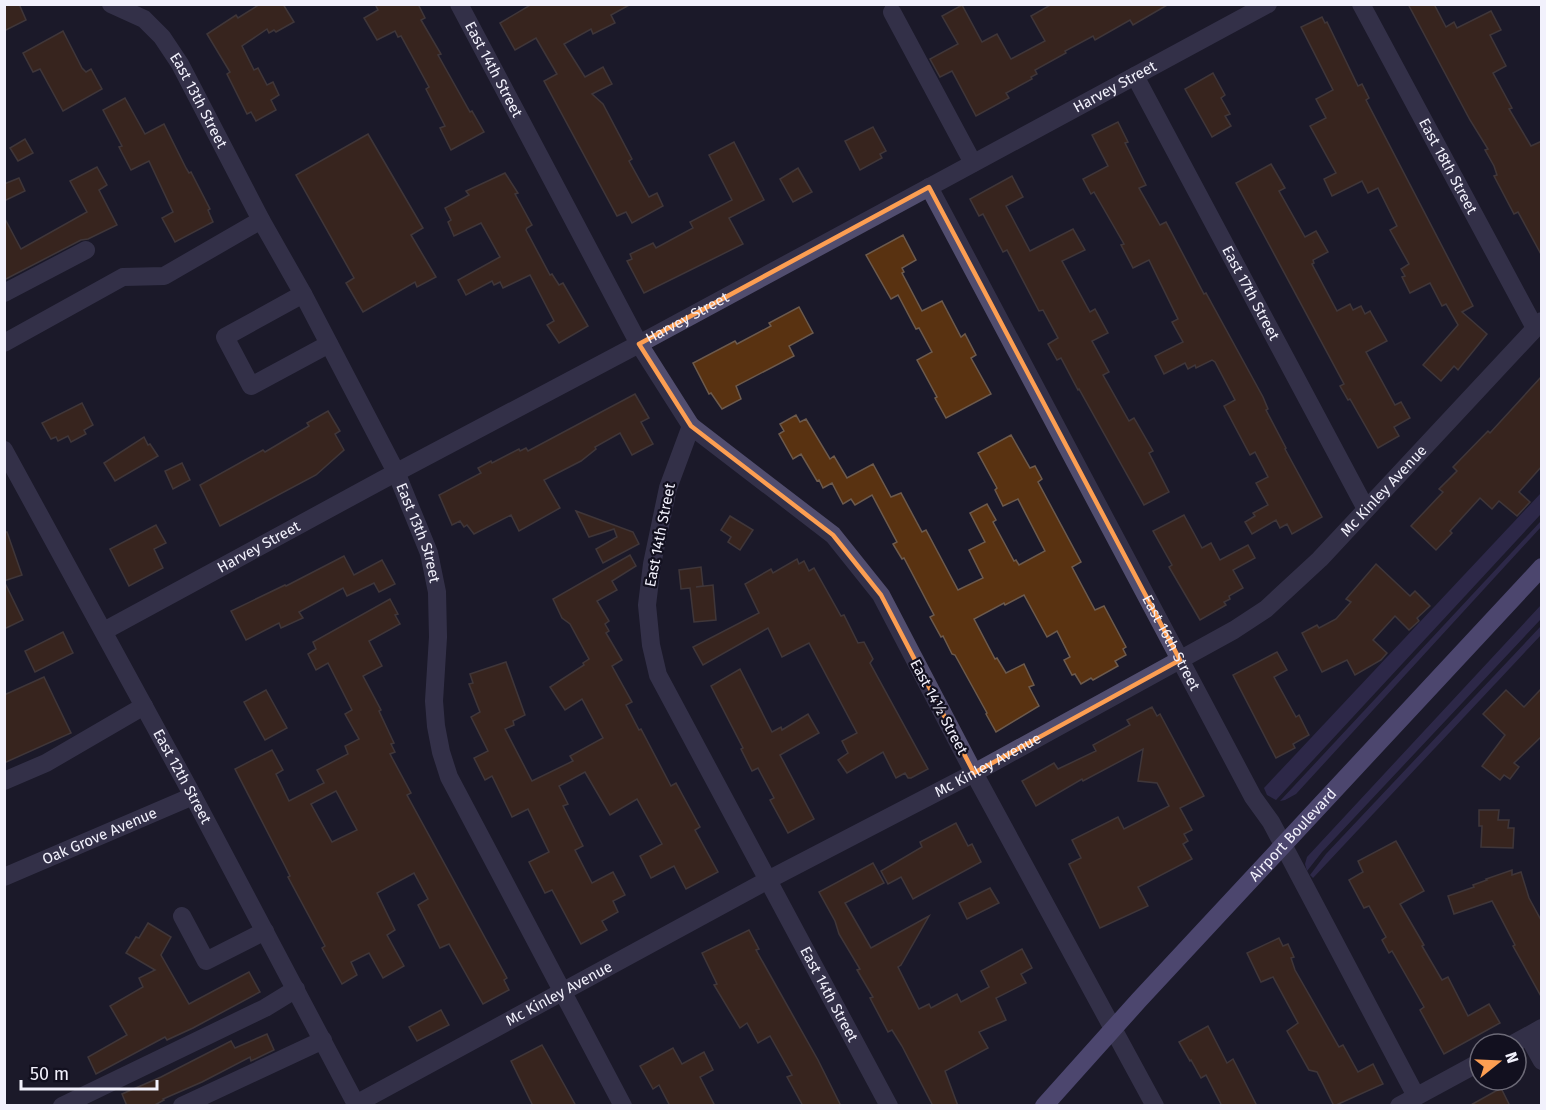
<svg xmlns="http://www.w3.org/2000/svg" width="1546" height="1110" viewBox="0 0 1546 1110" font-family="'Fira Sans',sans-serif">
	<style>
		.green { fill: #433a6e }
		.building { fill: #593211; stroke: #6c5a4d; stroke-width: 1.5; fill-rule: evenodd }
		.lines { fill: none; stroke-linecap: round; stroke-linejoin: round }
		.minor { stroke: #514d6e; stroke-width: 18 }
		.major { stroke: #877dc2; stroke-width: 18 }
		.marked { fill: none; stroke: #fc9e52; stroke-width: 4.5; stroke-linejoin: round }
		.labels { text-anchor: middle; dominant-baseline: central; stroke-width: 4.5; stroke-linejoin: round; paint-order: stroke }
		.street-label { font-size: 15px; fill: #f2f1fc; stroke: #12101f }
	</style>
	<rect width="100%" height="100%" fill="#1b1929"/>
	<g class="green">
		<polygon points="1541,493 1541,514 1276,800 1267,795 1264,788"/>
		<polygon points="1541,521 1541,527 1296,794 1285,800 1280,801"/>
		<polygon points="1541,605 1541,619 1322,852 1307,871 1305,864 1307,857"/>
		<polygon points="1541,626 1541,635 1313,878 1310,875 1326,854"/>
	</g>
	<g class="building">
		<polygon points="4,4 19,4 26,20 4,31"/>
		<polygon points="260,4 283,4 294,22 276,32 274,30 269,33 267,29 242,46 254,70 258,68 267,85 273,82 279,95 271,100 276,110 256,121 251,112 247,114 227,74 230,72 207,34 236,15 238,18"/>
		<polygon points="375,4 418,4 425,18 421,20 441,54 438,55 470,112 472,111 484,132 451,150 440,128 445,126 426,89 429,87 401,36 398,37 395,31 377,40 364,18 378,10"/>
		<polygon points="532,4 631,4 611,15 615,23 593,34 591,29 564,44 585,77 603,67 612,84 592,94 603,104 632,159 629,161 649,197 657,193 663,206 632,223 626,212 617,216 544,81 557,74 536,38 515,50 500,23"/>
		<polygon points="1052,4 1169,4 1133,25 1130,20 1095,40 1093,36 1065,51 1066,53 1035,70 1037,74 1031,77 1032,79 1006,93 1009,98 976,116 952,71 940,77 930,59 958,44 942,16 962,5 982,42 997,34 1011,59 1045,41 1031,16"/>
		<polygon points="1408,4 1434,4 1446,27 1454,22 1457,28 1491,11 1501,30 1490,35 1506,66 1493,73 1512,108 1509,109 1531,146 1542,141 1542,256 1518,212 1514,214 1494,176 1497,175 1494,166 1485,150 1488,149 1470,120"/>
		<polygon points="1322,17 1325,23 1327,22 1358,86 1362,84 1369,98 1366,100 1469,298 1473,306 1462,312 1487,334 1458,370 1454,366 1441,381 1423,365 1458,325 1446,304 1442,306 1430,283 1410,293 1402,277 1405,276 1401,269 1409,264 1390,230 1397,226 1378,188 1368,193 1362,181 1332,196 1324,179 1336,173 1310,126 1326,118 1316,99 1333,90 1301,27"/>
		<polygon points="63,31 82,68 86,72 91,69 102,89 63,111 40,69 33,72 23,53"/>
		<polygon points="1213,73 1225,95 1221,98 1230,114 1225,116 1231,126 1212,137 1185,89"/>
		<polygon points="125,98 145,134 164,124 186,168 189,173 191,172 210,209 208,210 210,215 213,222 175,242 162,218 173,212 149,161 131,170 119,147 122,146 103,110"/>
		<polygon points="1118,122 1128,142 1125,143 1146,185 1139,188 1160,225 1166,222 1204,294 1206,293 1263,397 1268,409 1266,410 1286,448 1285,449 1322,517 1292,534 1287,524 1280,528 1276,520 1252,534 1245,522 1255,516 1253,513 1268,505 1256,483 1268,477 1255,452 1250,455 1224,406 1235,400 1215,362 1212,360 1196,368 1195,365 1188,369 1185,363 1164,374 1155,356 1183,342 1172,322 1178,319 1149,260 1133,268 1121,245 1124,244 1094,192 1091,194 1083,179 1108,166 1092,135"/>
		<polygon points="873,127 886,151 880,154 882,158 860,170 845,141"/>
		<polygon points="368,134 423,228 411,235 436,277 417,287 415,282 363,312 346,283 354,278 296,175"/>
		<polygon points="25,139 33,153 18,161 10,148"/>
		<polygon points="734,142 764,200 729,218 743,244 644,293 627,261 632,259 630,254 653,243 656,248 693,228 690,222 732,200 709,155"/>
		<polygon points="1271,164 1285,188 1279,191 1305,237 1316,231 1328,252 1313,260 1314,263 1312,264 1337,311 1350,304 1353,310 1361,306 1365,314 1370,311 1387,341 1366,352 1395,405 1401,402 1410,418 1394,427 1399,436 1378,448 1350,399 1348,400 1340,386 1344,384 1236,183"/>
		<polygon points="97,167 107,185 99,190 117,225 88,239 81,240 4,280 4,217 21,249 87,212 70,181"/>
		<polygon points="798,168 812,192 793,202 780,179"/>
		<polygon points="505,173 518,193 515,194 532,225 527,228 526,230 550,275 552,274 559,285 563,283 588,326 559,343 547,325 554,321 530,275 503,288 500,282 494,285 492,281 466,295 458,280 500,257 481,223 454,236 448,222 451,220 445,208 469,195 466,191"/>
		<polygon points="1012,176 1023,197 1006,206 1030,251 1073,229 1085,250 1062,261 1090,312 1095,309 1108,333 1092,341 1109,372 1103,375 1129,421 1134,418 1153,451 1149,453 1169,492 1144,505 1079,389 1078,390 1061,358 1057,360 1048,344 1058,338 1043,310 1039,311 1007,250 1003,252 983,214 979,216 970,199"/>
		<polygon points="19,178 25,191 4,201 4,184"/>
		<polygon points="903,235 916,260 902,268 904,272 902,273 922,311 942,301 961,337 965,334 976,355 971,358 991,394 946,418 935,398 937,397 917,360 932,352 919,328 916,329 898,295 891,299 866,255"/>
		<polygon points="799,307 813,333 789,346 794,356 736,386 741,399 722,409 711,393 709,394 693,363 735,341 737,344 771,326 769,323"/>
		<polygon points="1542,376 1542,466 1519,492 1530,502 1517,516 1499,501 1492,509 1480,498 1450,531 1452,533 1436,550 1411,526 1443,492 1439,489 1457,471 1453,467 1488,431 1490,433"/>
		<polygon points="635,394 649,418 641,422 653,444 632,455 620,433 595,447 596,449 581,461 544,480 560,508 519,531 511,515 474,534 467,525 464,527 460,521 452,525 439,495 481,473 478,468 491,461 492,463 519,449 520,451 526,448 528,451"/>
		<polygon points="82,403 93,425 84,430 86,434 71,442 68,436 58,441 56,437 51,439 42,423"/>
		<polygon points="328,411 340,431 335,434 344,450 316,475 220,526 200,485 263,450 265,452 309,426 307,423"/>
		<polygon points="796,415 800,422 806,419 830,459 834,456 847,478 873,464 891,497 901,493 922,532 926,530 958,590 983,578 969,550 985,542 970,513 987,504 996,520 993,522 1014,561 1016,560 1019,565 1045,551 1018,499 1003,506 995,490 997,488 978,453 1011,435 1030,468 1035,466 1042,479 1038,482 1081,562 1072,567 1095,610 1104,606 1126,647 1123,649 1126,655 1115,661 1118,666 1093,680 1091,678 1081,684 1075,674 1072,675 1064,660 1070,657 1057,631 1047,637 1024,595 1005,605 1004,603 974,619 995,659 997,658 1006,673 1024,664 1034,685 1029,687 1039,706 996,732 986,714 987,713 955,655 952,654 943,636 941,637 930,617 934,615 904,558 902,559 893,544 897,542 872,495 855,505 851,499 843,504 832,483 823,488 819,480 817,481 801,454 793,459 779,434 784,431 780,424"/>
		<polygon points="144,437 148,445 150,444 158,456 115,481 104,463"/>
		<polygon points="182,463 190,480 173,489 165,471"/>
		<polygon points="576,511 633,532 639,544 603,563 596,549 617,537 614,529 589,537"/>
		<polygon points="1184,515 1202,548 1211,543 1220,560 1248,545 1255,558 1233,570 1243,588 1229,596 1230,599 1224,602 1226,605 1200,620 1169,567 1172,565 1153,531"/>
		<polygon points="730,516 753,530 740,550 728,542 731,537 721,530"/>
		<polygon points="156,525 166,543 154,549 163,568 129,586 110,549"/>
		<polygon points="4,532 7,532 22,575 4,581"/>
		<polygon points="630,555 636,566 612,581 617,590 597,601 609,621 605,624 609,631 606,633 622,660 612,666 632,702 626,705 639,730 641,729 671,786 676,783 700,827 695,830 718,872 686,889 674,866 651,878 640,856 662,844 637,799 610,815 585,772 559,786 568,804 563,806 583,846 575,850 592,883 613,872 625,895 613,901 618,912 602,921 607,930 581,944 552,890 545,893 529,862 549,852 528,809 512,817 492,776 485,780 474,758 488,751 471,717 480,712 469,684 473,683 470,674 506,662 525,715 513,721 514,725 505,729 532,781 573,761 570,756 603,738 582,699 565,710 550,687 584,665 583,663 589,659 570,624 562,618 553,599"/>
		<polygon points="344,556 354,575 382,560 395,584 379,592 374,583 347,596 343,588 299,612 303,618 281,628 279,623 246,640 231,611 285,585 286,586"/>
		<polygon points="797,559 799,564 804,561 809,571 814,568 841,616 844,615 858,643 864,642 873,659 870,663 928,769 911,778 908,778 905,773 896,778 883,752 847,773 838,760 848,753 842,741 857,733 809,643 782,657 768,628 703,665 693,647 759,613 745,584 771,569 773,573"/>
		<polygon points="1376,564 1410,596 1415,591 1430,606 1417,618 1419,621 1409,630 1395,616 1373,640 1387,653 1381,660 1355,675 1347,660 1322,672 1302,633 1317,625 1319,628 1336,619 1351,602 1346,599"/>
		<polygon points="701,567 703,586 696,587 713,585 716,620 694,622 690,588 681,589 679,570"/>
		<polygon points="4,581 23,620 4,629"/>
		<path d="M 390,599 L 398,614 L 395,615 L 400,624 L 369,641 L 382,666 L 363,676 L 381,710 L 379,711 L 394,743 L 391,744 L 395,752 L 390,754 L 411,793 L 407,795 L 507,978 L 504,980 L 509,990 L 483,1004 L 449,944 L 440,948 L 418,905 L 428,899 L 414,873 L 377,893 L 395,930 L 387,935 L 404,966 L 383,978 L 369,953 L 351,962 L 357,975 L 342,984 L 322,948 L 325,946 L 288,877 L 290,876 L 285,866 L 235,769 L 272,750 L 283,770 L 276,774 L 289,801 L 324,783 L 317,770 L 348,754 L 345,746 L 359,739 L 345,714 L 352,710 L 328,663 L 316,670 L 308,654 L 316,649 L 313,642 ZM 336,791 L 357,830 L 332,842 L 311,804 Z"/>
		<polygon points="63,632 73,653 35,672 25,651"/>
		<polygon points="1277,652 1287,670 1274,677 1296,717 1299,715 1309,735 1293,744 1295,748 1276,758 1233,675"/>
		<polygon points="740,669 772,732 781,727 782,730 808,714 819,733 780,755 814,819 788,833 770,800 774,798 758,768 752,771 741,749 743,748 711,686"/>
		<polygon points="44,677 71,733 4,763 4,695"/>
		<polygon points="1542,688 1542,736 1514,763 1519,767 1510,779 1504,775 1500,780 1482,766 1505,735 1483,714 1506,690 1524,707"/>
		<polygon points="266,690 287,728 265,740 244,702"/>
		<polygon points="1152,707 1157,716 1160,714 1204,796 1180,808 1192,830 1184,834 1188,841 1183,844 1192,859 1138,887 1148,906 1100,928 1069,864 1081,858 1072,840 1118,817 1124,829 1169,806 1157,783 1138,781 1143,749 1083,781 1082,779 1036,806 1022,781 1054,763 1058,769 1096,751 1093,745 1130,725 1127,720"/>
		<polygon points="1479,810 1499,810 1498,820 1509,820 1508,828 1514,828 1513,848 1481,847 1482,826 1479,826"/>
		<polygon points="956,823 968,846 972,844 981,862 913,899 901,877 888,884 881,871 922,847 920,842"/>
		<polygon points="1396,841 1424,891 1400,904 1424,945 1422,946 1442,980 1448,977 1468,1016 1489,1004 1500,1023 1444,1054 1420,1010 1424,1007 1415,991 1392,951 1389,953 1382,940 1386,937 1369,906 1364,908 1349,880 1363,872 1358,861"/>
		<polygon points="873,863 884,883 845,903 871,948 929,916 901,965 898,967 919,1009 929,1004 931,1008 957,994 961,1002 989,987 981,971 1022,949 1032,968 1021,974 1026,983 996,998 1006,1020 979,1032 988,1048 945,1071 958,1106 933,1106 902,1046 892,1030 888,1032 870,998 873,997 857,970 860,969 839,934 835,921 819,892"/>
		<polygon points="1512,870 1512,875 1521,872 1529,898 1542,922 1542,998 1513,946 1515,945 1492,901 1454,914 1448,896 1474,887 1473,885 1487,880 1486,879"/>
		<polygon points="990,888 999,903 967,919 959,903"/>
		<polygon points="148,923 171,937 161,955 189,1004 249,972 260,992 193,1028 167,1040 165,1037 96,1074 88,1057 127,1035 110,1006 143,987 139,978 155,970 126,953 136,937 139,938"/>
		<polygon points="749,930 759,949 756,950 818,1060 841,1106 803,1106 787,1077 792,1075 770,1036 758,1043 747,1023 740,1028 714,985 717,984 702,953"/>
		<polygon points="1279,938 1283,946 1288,944 1294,957 1291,958 1295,970 1339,1047 1343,1045 1358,1072 1373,1064 1383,1084 1334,1106 1317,1072 1309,1070 1287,1031 1298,1023 1273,977 1261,982 1247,953"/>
		<polygon points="441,1010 449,1025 417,1041 409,1027"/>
		<polygon points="1208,1026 1227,1063 1233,1059 1257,1106 1222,1106 1206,1075 1201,1078 1191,1060 1190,1061 1179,1042"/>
		<polygon points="267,1034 274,1050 251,1061 250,1057 202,1082 163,1099 164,1100 153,1106 127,1106 122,1094 161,1077 231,1041 235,1048"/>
		<polygon points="542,1045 546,1052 576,1106 533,1106 511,1061"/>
		<polygon points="673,1048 682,1064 704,1052 713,1070 700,1077 715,1106 670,1106 659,1085 653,1089 640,1066"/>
		<polygon points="1501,1088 1510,1106 1469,1106"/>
	</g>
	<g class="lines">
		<g class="minor">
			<path id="s1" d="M 111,4 L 144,19 L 162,37 L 180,64 L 261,220 L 303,294 L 396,472 L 429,553 L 437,592 L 438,637 L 434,701 L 436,726 L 441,752 L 449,777 L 623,1106"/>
			<path id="s2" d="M 459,4 L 639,344 L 691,426 L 668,488 L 652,564 L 647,605 L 651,645 L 658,675 L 889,1106"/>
			<path id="s3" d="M 1361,4 L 1535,328"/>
			<polyline points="892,12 973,163"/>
			<path id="s4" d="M 1135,76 L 1366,509"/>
			<path id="s5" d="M 929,187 L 1253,797 L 1271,822 L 1416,1096"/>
			<polyline points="4,293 86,250"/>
			<polyline points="303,294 225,337 251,386 329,344"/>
			<polyline points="4,343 123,277 164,276 261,220"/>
			<polyline points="691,426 833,535 881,595 974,773 1155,1106"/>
			<path id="s6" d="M 4,450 L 193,796 L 357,1106"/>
			<path id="s7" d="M 104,631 L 382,480 L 639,344 L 1268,4"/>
			<polyline points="4,781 46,763 144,706"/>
			<path id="s8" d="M 4,877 L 193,796"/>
			<polyline points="182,916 206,961 265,931"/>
			<polyline points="1528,1036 1542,1061"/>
			<polyline points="1513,1044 1542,1028"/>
			<path id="s9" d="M 356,1104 L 768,880 L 974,773 L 1234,630 L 1266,609 L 1320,559 L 1542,321"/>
			<polyline points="62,1106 265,1008 296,989"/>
			<polyline points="182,1106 323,1040"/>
			<polyline points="1399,1106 1480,1062"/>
		</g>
		<path class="major" id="s10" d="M 1044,1106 L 1139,1000 L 1542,567"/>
	</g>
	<path d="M0 0H1546V1110H0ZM 929,187 L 1180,660 L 974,773 L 881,595 L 833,535 L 691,426 L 639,344 Z" fill="#1b1929" fill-opacity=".55" fill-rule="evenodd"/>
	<path class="marked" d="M 929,187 L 1180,660 L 974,773 L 881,595 L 833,535 L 691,426 L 639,344 Z"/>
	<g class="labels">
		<g class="street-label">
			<text stroke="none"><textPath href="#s2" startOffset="74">East 14th Street</textPath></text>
			<text stroke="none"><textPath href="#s7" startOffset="1148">Harvey Street</textPath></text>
			<text stroke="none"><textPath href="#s1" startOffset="135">East 13th Street</textPath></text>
			<text stroke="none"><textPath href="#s3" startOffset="184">East 18th Street</textPath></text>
			<text stroke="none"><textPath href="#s4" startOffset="246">East 17th Street</textPath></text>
			<text stroke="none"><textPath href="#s7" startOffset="662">Harvey Street</textPath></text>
			<text stroke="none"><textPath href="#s9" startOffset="1203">Mc Kinley Avenue</textPath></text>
			<text stroke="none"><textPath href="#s1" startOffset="621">East 13th Street</textPath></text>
			<text transform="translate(660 535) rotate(-79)">East 14th Street</text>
			<text stroke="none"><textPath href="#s7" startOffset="176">Harvey Street</textPath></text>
			<text stroke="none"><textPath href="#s5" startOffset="516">East 16th Street</textPath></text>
			<text transform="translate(939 707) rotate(62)">East 14½ Street</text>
			<text stroke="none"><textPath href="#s9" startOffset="717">Mc Kinley Avenue</textPath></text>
			<text stroke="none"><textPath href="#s6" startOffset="372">East 12th Street</textPath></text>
			<text stroke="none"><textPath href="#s10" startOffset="368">Airport Boulevard</textPath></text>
			<text stroke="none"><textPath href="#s8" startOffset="104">Oak Grove Avenue</textPath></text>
			<text stroke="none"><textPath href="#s9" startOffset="231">Mc Kinley Avenue</textPath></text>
			<text stroke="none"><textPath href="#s2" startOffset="1100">East 14th Street</textPath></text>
		</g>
	</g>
	<rect width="1546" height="1110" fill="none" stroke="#f2f1fc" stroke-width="12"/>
	<g transform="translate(1498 1062) rotate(72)"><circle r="28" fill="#12101f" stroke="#6c6a77" stroke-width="1.5"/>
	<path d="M0-4.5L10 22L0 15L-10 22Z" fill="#fc9e52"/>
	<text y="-9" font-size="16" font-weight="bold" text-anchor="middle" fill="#f2f1fc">N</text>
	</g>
	<path d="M21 1080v9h136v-9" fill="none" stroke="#f2f1fc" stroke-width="3"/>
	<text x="30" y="1080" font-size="18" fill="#f2f1fc" stroke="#12101f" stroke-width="4.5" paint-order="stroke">50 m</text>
</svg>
